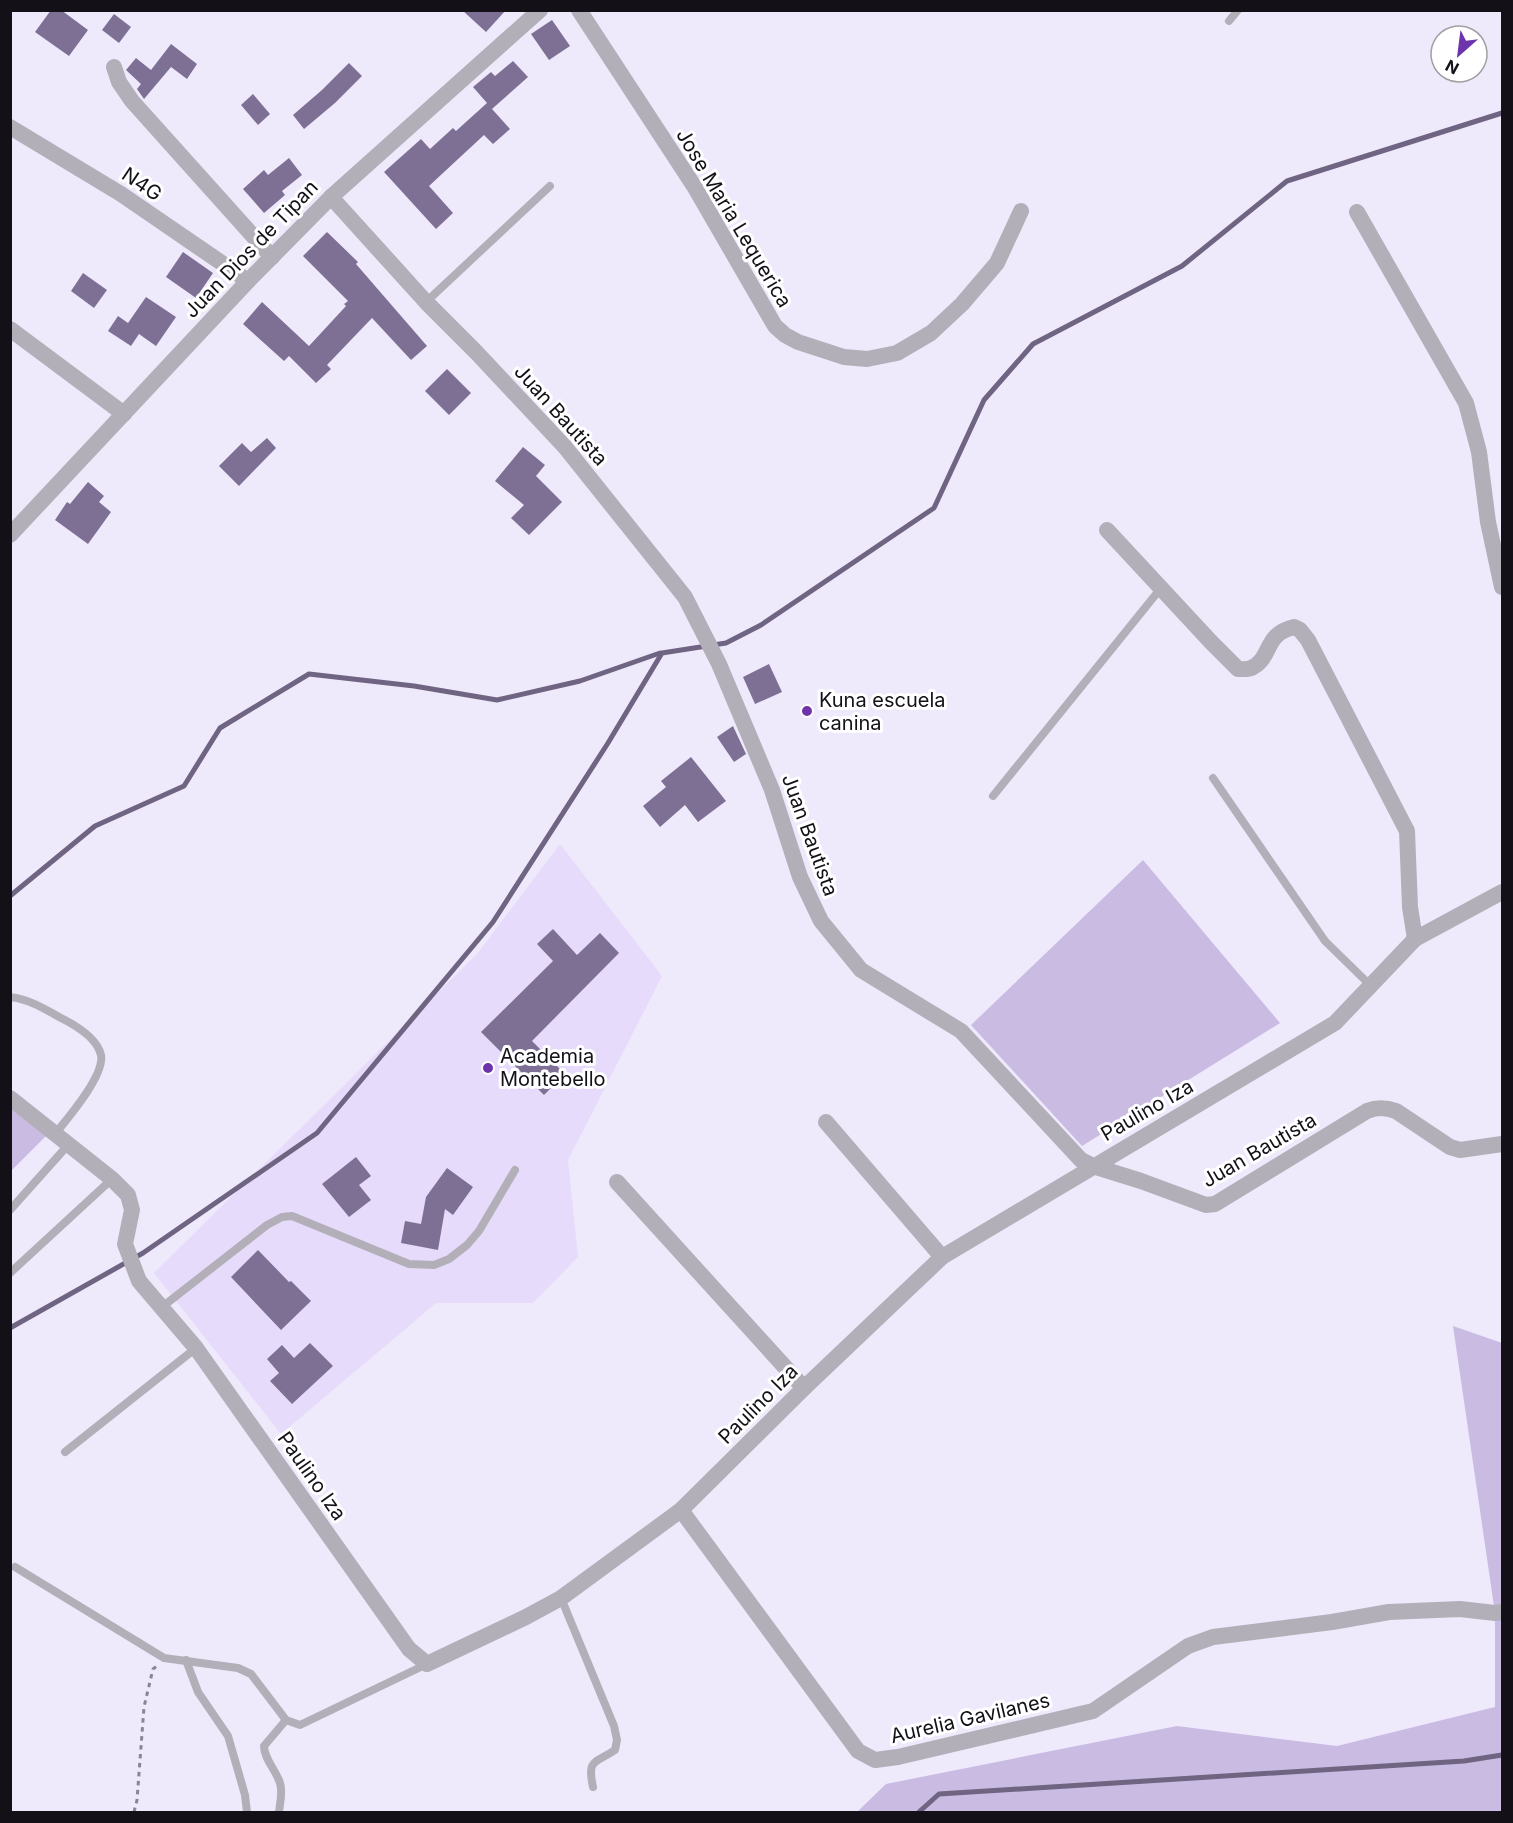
<svg xmlns="http://www.w3.org/2000/svg" width="1513" height="1823" viewBox="0 0 1513 1823" font-family="Inter,sans-serif">
	<style>
		.built { fill: #e6dbfa }
		.green { fill: #c9bbe2 }
		.lines { fill: none; stroke-linecap: round; stroke-linejoin: round }
		.stream { stroke: #6f6481; stroke-width: 5 }
		.building { fill: #7e7095 }
		.path { stroke: #8a8593; stroke-width: 3; stroke-dasharray: 4.5 4.5; stroke-linecap: butt }
		.lane { stroke: #b3afb9; stroke-width: 8 }
		.street { stroke: #b3afb9; stroke-width: 16 }
		.poi-dot { fill: #6d34ab; stroke: #fff; stroke-width: 2 }
		.labels { text-anchor: middle; dominant-baseline: central; stroke-width: 6; stroke-linejoin: round; paint-order: stroke }
		.street-label { font-size: 20px; fill: #131018; stroke: #fff }
		.poi-label { font-size: 20px; fill: #131018; stroke: #fff; text-anchor: start }
	</style>
	<rect width="100%" height="100%" fill="#efe9fc"/>
	<polygon class="built" points="560,844 662,976 568,1160 578,1257 533,1303 436,1303 281,1434 154,1273 477,954"/>
	<g class="green">
		<polygon points="1143,860 1280,1023 1082,1146 971,1025"/>
		<polygon points="11,1105 47,1135 11,1171"/>
		<polygon points="1453,1326 1502,1343 1502,1812 857,1812 886,1784 1177,1726 1337,1746 1495,1707 1495,1613"/>
	</g>
	<g class="lines">
		<g class="stream">
			<polyline points="10,896 95,826 184,786 220,728 309,674 414,686 497,700 580,681 660,653"/>
			<polyline points="10,1328 143,1253 317,1133 493,922 608,743 662,653 726,643 761,625 934,508 984,400 1033,344 1182,266 1287,181 1502,113"/>
			<polyline points="919,1812 939,1794 1464,1761 1502,1755"/>
		</g>
	</g>
	<g class="building">
		<polygon points="51,10 61,10 88,30 69,56 35,32"/>
		<polygon points="462,10 506,10 486,32"/>
		<polygon points="114,14 131,27 119,43 102,30"/>
		<polygon points="552,20 570,46 549,60 531,34"/>
		<polygon points="171,44 197,64 187,79 171,67 144,99 137,89 141,84 126,70 136,58 151,70"/>
		<polygon points="513,61 528,77 492,109 510,129 493,144 484,135 429,186 453,213 436,229 384,172 421,139 430,149 453,128 456,131 487,103 473,87 491,72 495,76"/>
		<polygon points="349,63 362,76 335,103 304,129 293,115 322,90"/>
		<polygon points="253,94 270,114 258,125 241,105"/>
		<polygon points="289,158 302,175 282,191 285,195 264,213 243,189 264,170 268,175"/>
		<polygon points="327,232 358,262 356,264 427,346 411,360 372,318 327,365 331,369 316,383 289,356 284,361 243,324 262,302 309,346 346,306 344,304 348,301 303,256"/>
		<polygon points="183,252 213,273 196,298 166,277"/>
		<polygon points="83,273 107,290 94,308 71,291"/>
		<polygon points="146,297 176,317 156,346 139,334 131,346 108,331 118,316 128,323"/>
		<polygon points="447,369 471,393 449,415 425,391"/>
		<polygon points="267,438 276,448 239,486 219,466 242,443 251,452"/>
		<polygon points="523,447 545,465 536,476 562,502 529,535 511,518 524,505 495,481"/>
		<polygon points="88,482 104,496 99,502 111,512 88,544 55,520 67,502 70,504"/>
		<polygon points="769,664 782,692 755,704 743,677"/>
		<polygon points="733,726 746,754 734,762 717,737"/>
		<polygon points="691,757 726,801 698,822 685,805 660,827 643,806 666,787 661,781"/>
		<polygon points="553,929 577,955 600,933 619,953 532,1041 565,1074 544,1095 481,1032 553,961 537,944"/>
		<polygon points="356,1157 371,1176 359,1185 371,1200 349,1217 322,1184"/>
		<polygon points="447,1168 473,1187 453,1215 445,1209 438,1250 401,1243 405,1221 421,1224 426,1197"/>
		<polygon points="258,1250 289,1282 291,1281 311,1301 281,1330 231,1277"/>
		<polygon points="310,1343 333,1366 292,1404 270,1381 279,1373 267,1359 282,1345 294,1358"/>
	</g>
	<g class="lines">
		<polyline class="path" points="134,1812 137,1800 144,1707 153,1669 157,1666"/>
		<g class="lane">
			<polyline points="1229,21 1238,10"/>
			<polyline points="426,302 550,186"/>
			<polyline points="1213,778 1325,941 1371,986"/>
			<polyline points="993,796 1161,588"/>
			<path d="M 10,997 C 29,999 45,1009 61,1018 C 75,1025 97,1038 101,1055 C 105,1075 68,1118 55,1134"/>
			<polyline points="10,1210 69,1144"/>
			<polyline points="10,1273 112,1179"/>
			<polyline points="162,1307 267,1225 282,1217 292,1216 409,1264 434,1265 449,1259 467,1245 479,1231 515,1170"/>
			<polyline points="65,1452 196,1348"/>
			<polyline points="15,1567 164,1658 238,1668 251,1674 286,1720 300,1725 427,1664"/>
			<path d="M 561,1598 L 614,1726 L 617,1740 L 615,1750 C 594,1764 587,1759 593,1787"/>
			<polyline points="186,1660 198,1692 228,1736 245,1795 247,1812"/>
			<path d="M 279,1812 C 280,1803 283,1791 280,1783 C 276,1770 264,1759 264,1746 L 286,1720"/>
		</g>
		<g class="street">
			<polyline points="579,10 694,186 775,326 785,335 798,342 844,357 867,359 897,353 931,333 962,304 997,263 1021,211"/>
			<polyline points="114,67 119,82 132,101 272,257"/>
			<polyline points="10,127 121,194 248,281"/>
			<path d="M 331,197 L 426,302 L 476,352 L 565,447 L 685,597 L 719,664 L 772,790 L 800,877 L 821,921 L 861,970 L 961,1031 L 1081,1160 L 1093,1166 L 1141,1181 L 1206,1205 L 1215,1204 L 1367,1111 C 1377,1107 1385,1107 1396,1111 L 1450,1147 L 1460,1150 L 1502,1144"/>
			<polyline points="1357,212 1466,403 1479,452 1488,522 1502,587"/>
			<polyline points="10,329 124,414"/>
			<path d="M 1107,530 L 1211,642 L 1238,669 C 1243,669 1249,670 1253,667 C 1272,657 1264,634 1294,627 L 1300,630 L 1308,640 L 1407,831 L 1410,907 L 1415,939"/>
			<polyline points="10,535 248,281 331,197 540,10"/>
			<polyline points="10,1098 112,1179 128,1195 132,1210 125,1244 139,1281 196,1348 409,1649 427,1664 526,1617 561,1598 681,1510 804,1388 942,1257 1335,1023 1415,939 1502,892"/>
			<polyline points="826,1122 942,1257"/>
			<polyline points="617,1182 804,1388"/>
			<polyline points="681,1510 858,1751 875,1760 898,1757 1093,1711 1188,1646 1213,1637 1332,1622 1389,1612 1460,1609 1495,1613 1502,1612"/>
		</g>
	</g>
	<g class="poi-dot">
		<circle cx="807" cy="711" r="6"/>
		<circle cx="488" cy="1068" r="6"/>
	</g>
	<g class="labels">
		<g class="street-label">
			<text transform="translate(142 184) rotate(34)">N4G</text>
			<text transform="translate(734 218) rotate(59)">Jose Maria Lequerica</text>
			<text transform="translate(251 249) rotate(-46)">Juan Dios de Tipan</text>
			<text transform="translate(561 415) rotate(48)">Juan Bautista</text>
			<text transform="translate(810 835) rotate(70)">Juan Bautista</text>
			<text transform="translate(1147 1110) rotate(-30)">Paulino Iza</text>
			<text transform="translate(1259 1150) rotate(-30)">Juan Bautista</text>
			<text transform="translate(758 1404) rotate(-45)">Paulino Iza</text>
			<text transform="translate(312 1476) rotate(55)">Paulino Iza</text>
			<text transform="translate(970 1718) rotate(-13)">Aurelia Gavilanes</text>
		</g>
		<g class="poi-label">
			<text x="819" y="700">Kuna escuela<tspan x="819" dy="23">canina</tspan></text>
			<text x="500" y="1056">Academia<tspan x="500" dy="23">Montebello</tspan></text>
		</g>
	</g>
	<rect width="1513" height="1823" fill="none" stroke="#131018" stroke-width="24"/>
	<g transform="translate(1459 54) rotate(208)"><circle r="28" fill="#ffffff" stroke="#a19fa3" stroke-width="1.5"/>
	<path d="M0-4.5L10 22L0 15L-10 22Z" fill="#6d34ab"/>
	<text y="-9" font-size="16" font-weight="bold" text-anchor="middle" fill="#131018">N</text>
	</g>
</svg>
